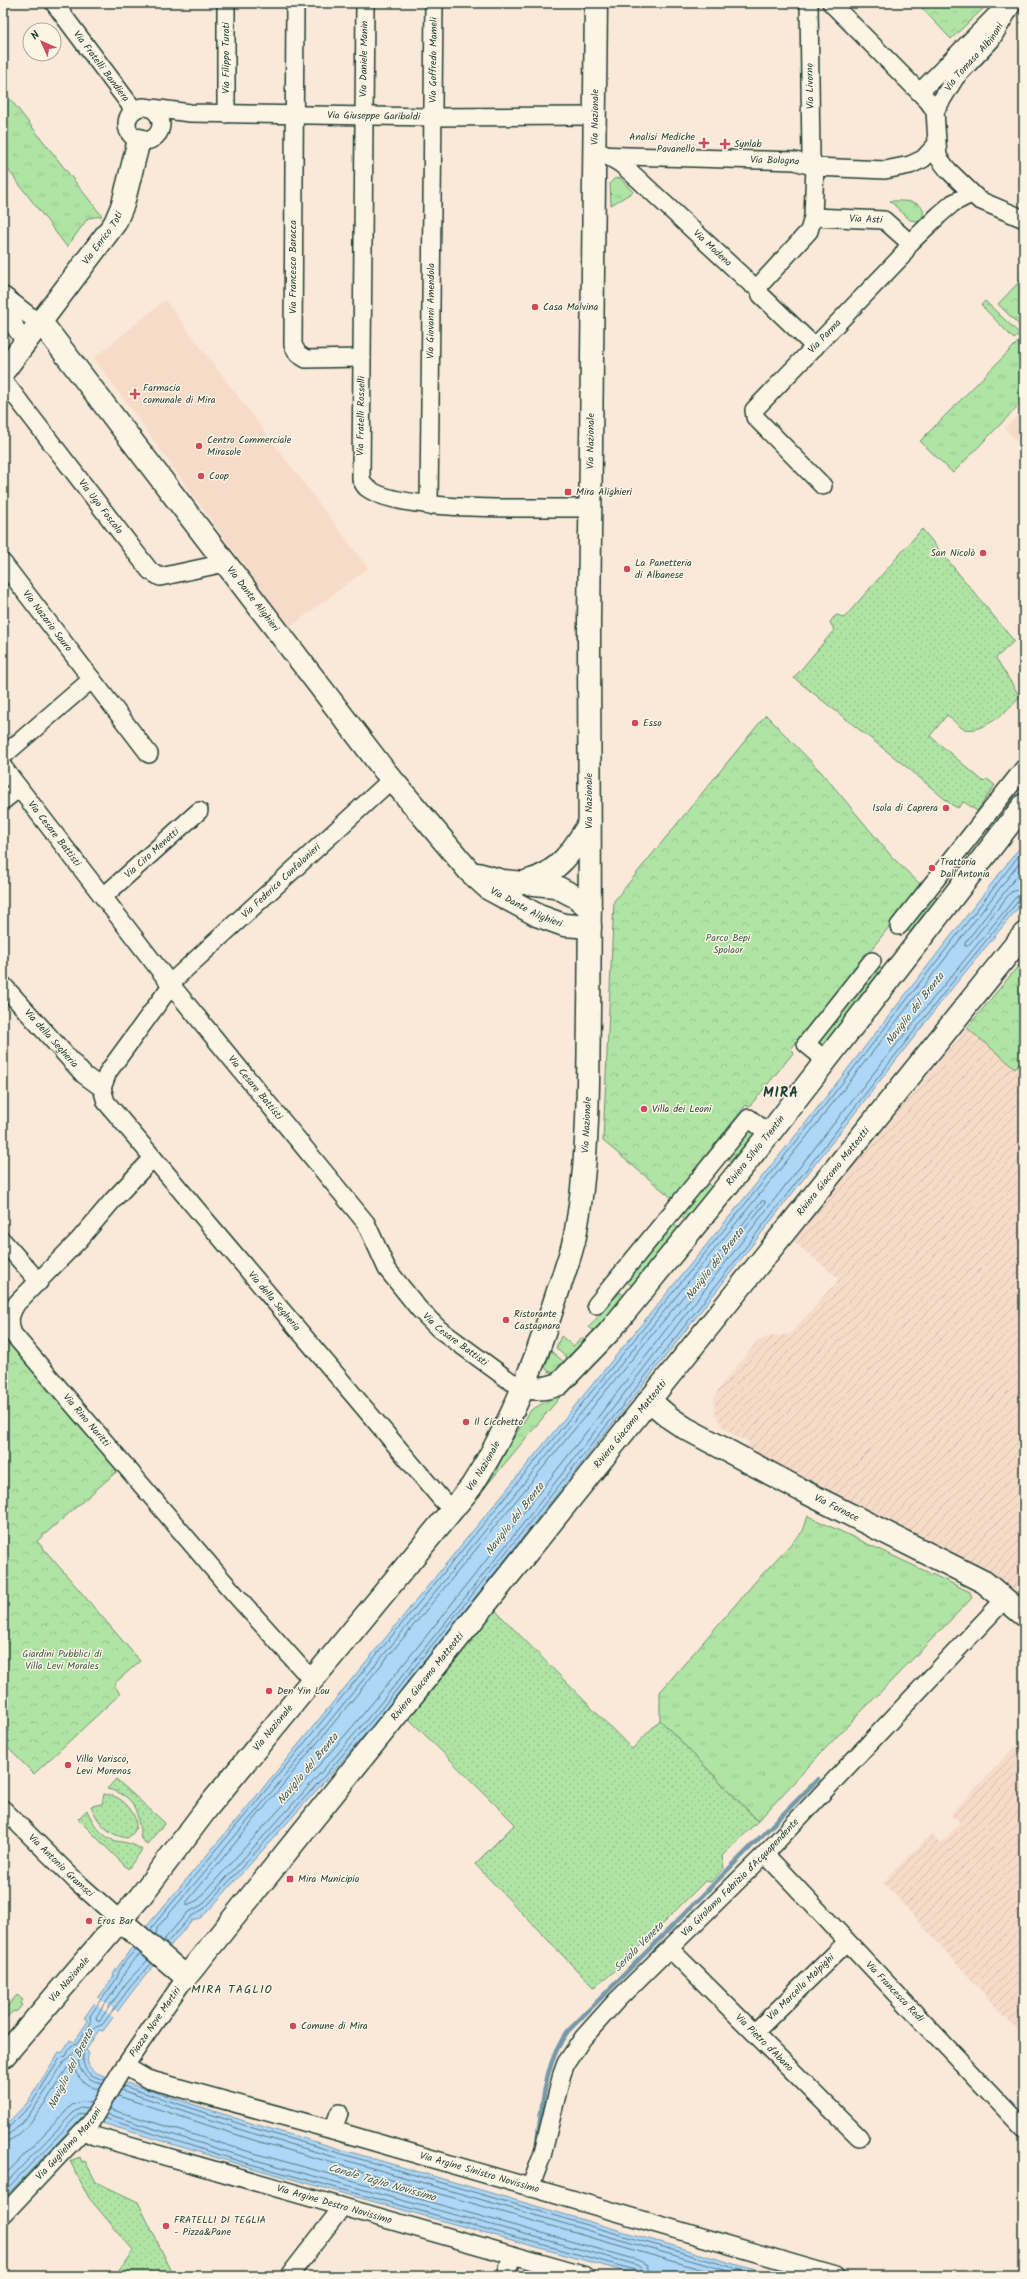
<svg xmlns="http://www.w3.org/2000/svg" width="1027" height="2279" viewBox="0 0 1027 2279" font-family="Kalam,sans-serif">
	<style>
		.built { fill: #f7dbc9 }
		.industrial { fill: url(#industrial-furrows) }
		.grass { fill: url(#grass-tufts); stroke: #68906c }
		.park { fill: url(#park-crowns); stroke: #68906c }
		.garden { fill: url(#garden-dots); stroke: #68906c }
		.water { fill: #add6f7; stroke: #7499a9 }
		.pier { fill: #fae9d8 }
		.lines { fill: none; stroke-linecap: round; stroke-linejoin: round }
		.shore { stroke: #587a82; stroke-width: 1 }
		.stream { stroke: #7499a9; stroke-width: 4.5 }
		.street-casing { stroke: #1f3d34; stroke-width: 20 }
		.secondary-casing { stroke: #1f3d34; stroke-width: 25 }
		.primary-casing { stroke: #1f3d34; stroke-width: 25 }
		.street { stroke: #fcf5e5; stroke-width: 17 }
		.secondary { stroke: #fcf5e5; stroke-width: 22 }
		.primary { stroke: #fcf5e5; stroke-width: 22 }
		.poi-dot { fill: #d1495b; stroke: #fcf5e5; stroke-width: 1.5 }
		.labels { text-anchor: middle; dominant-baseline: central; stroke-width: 3; stroke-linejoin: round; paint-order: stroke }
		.street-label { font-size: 10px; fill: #1f3d34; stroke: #fcf5e5 }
		.poi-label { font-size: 10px; fill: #1f3d34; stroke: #fcf5e5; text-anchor: start }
		.park-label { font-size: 10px; fill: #3c5e4b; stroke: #fcf5e5 }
		.water-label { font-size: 11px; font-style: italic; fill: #3b5c5b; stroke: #fcf5e5 }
		.quarter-label { font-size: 12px; letter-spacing: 1px; fill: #1f3d34; stroke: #fcf5e5 }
		.district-label { font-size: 14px; font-weight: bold; letter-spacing: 1px; fill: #1f3d34; stroke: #fcf5e5 }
	</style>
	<defs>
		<pattern id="industrial-furrows" width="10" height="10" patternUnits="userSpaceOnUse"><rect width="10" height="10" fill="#f7dbc9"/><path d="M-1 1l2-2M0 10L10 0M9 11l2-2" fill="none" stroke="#d3bdad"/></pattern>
		<pattern id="grass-tufts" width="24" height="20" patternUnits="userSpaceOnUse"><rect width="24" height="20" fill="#b0e4a5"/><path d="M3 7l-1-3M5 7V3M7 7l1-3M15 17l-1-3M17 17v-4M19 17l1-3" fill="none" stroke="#97c48f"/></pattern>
		<pattern id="park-crowns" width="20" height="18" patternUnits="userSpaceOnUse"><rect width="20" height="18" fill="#b0e4a5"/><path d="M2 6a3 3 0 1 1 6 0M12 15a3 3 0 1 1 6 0" fill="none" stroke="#97c48f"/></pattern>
		<pattern id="garden-dots" width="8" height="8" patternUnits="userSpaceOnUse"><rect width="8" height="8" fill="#b0e4a5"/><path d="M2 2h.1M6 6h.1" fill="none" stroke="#97c48f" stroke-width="1.8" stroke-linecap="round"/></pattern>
	</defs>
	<rect width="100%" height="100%" fill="#fae9d8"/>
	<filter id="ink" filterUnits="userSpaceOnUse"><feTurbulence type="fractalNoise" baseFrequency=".025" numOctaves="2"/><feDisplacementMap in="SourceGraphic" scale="8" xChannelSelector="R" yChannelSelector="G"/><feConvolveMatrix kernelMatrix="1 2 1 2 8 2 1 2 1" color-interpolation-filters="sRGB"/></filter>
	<g filter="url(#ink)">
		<g class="built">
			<polygon points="165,300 368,568 289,628 94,358"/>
			<polygon points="1024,409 1024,450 1005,428"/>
		</g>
		<g class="industrial">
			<polygon points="967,1028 1015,1068 1024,1058 1024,1600 995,1575 745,1448 750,1442 736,1437 722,1426 715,1414 714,1398 722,1384 756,1343 767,1337 790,1334 839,1279 792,1240"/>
			<polygon points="1015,1746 1024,1754 1024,2038 883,1882 931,1834 940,1844 960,1823 951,1814"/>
		</g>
		<g class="grass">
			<polygon points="3,90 102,216 88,218 67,247 3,163"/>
			<polygon points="620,178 633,192 611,205 610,183 614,179"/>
			<path d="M 890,201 C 901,201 930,199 922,218 L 917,221 L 910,220 Z"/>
			<polygon points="985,301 1020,334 1014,339 981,305"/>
			<polygon points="1023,337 1024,400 953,473 920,441"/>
			<polygon points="932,894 937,898 910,932 906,929"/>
			<polygon points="878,966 882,969 820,1049 816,1046"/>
			<polygon points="752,1128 756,1131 730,1162 726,1159"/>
			<polygon points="707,1183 712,1187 685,1220 681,1216"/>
			<polygon points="674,1224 678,1228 632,1286 627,1282"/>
			<polygon points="620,1292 625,1296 594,1331 589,1327"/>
			<polygon points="561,1336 573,1346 582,1338 585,1341 568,1359 556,1348"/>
			<polygon points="551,1351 565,1363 554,1373 548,1371 545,1367"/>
			<polygon points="565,1391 477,1497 531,1410"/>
			<polygon points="808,1516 970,1592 972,1598 820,1754 758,1821 660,1720 660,1692 755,1582 803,1531"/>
			<polygon points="17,1995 23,2000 20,2004 22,2005 17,2011 12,2012 3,2021 3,2011"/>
			<polygon points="65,2135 57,2148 3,2207 3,2199"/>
		</g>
		<g class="park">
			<polygon points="917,3 989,3 951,39"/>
			<polygon points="1024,277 1024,330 998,304"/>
			<polygon points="766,715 824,775 892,857 922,886 791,1049 794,1052 749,1107 746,1105 672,1198 603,1141 614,901"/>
			<polygon points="1024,959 1024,1058 1015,1068 967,1028"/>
			<polygon points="3,1332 121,1468 37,1541 140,1661 115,1683 116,1688 120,1694 34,1774 3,1743"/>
		</g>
		<g class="garden">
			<path d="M 922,529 L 1014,641 L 996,658 L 1020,697 C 1008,711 984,733 964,729 C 959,727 952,719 947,715 L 930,736 L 984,782 L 987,779 L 995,785 L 977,811 L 964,802 L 958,808 L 952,805 L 908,768 L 794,678 L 834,630 L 830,622 L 835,616 L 838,615 L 844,618 Z"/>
			<polygon points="495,1610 632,1749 660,1720 758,1821 722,1856 724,1868 711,1882 705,1881 617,1969 594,1988 475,1864 515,1824 409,1719"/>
			<path d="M 116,1779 L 165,1823 L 147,1844 L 141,1839 C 137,1813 138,1796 107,1789 Z"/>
			<path d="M 104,1794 C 107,1795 112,1795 116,1797 C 131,1804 146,1828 127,1838 C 108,1835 98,1823 91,1806 L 102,1804 Z"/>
			<path d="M 87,1810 C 92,1823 103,1838 116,1841 C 127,1843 133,1843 142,1850 L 128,1869 L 78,1819 Z"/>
			<polygon points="80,2157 82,2162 85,2161 96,2182 138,2202 174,2276 116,2276 133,2250 89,2198 70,2161"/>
		</g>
		<path class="water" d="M 1024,842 L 1024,900 L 1022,903 L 953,987 L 626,1407 L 386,1710 L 331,1774 L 208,1911 L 200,1918 L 192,1920 L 135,1988 L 103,2031 L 99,2030 L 86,2050 L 89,2053 C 84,2067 93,2072 105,2076 L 254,2124 L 776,2276 L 641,2276 L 238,2164 L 82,2117 L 3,2199 L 3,2128 L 27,2103 L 59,2052 L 62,2053 L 70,2040 L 74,2042 L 88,2021 L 84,2018 L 114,1976 L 113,1974 L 130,1950 L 147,1933 L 147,1926 L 245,1810 L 801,1129 Z"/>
		<polygon class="pier" points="97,1997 118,2012 114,2018 93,2002"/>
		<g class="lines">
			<g class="shore">
				<polyline points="1024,867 965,943 965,946 968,946 1011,892 1024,888"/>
				<path d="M 762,1201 L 765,1201 L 765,1203 C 634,1369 507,1537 374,1701 C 318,1769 256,1834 198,1900 L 187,1905 L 187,1902 Z"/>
				<polyline points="151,1931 152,1927 248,1812 804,1132 1024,849"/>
				<polyline points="156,1935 157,1928 252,1816 808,1135 1024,857"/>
				<path d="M 163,1941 L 187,1913 L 202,1905 C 261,1838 322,1774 379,1705 C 595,1439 797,1161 1016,897 L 1024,894"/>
				<polyline points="166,1944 190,1917 205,1908 328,1772 382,1708 623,1405 950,985 1019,900 1024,899"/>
				<path d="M 141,1954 C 131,1960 125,1971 121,1981 L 96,2017 L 97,2020 L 100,2020 L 127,1982 L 148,1960"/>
				<path d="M 105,2080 C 98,2078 90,2076 86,2070 C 78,2057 87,2028 102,2025 L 131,1986 L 152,1963"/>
				<polyline points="123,2086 253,2128 762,2276"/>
				<polyline points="121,2090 251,2133 745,2276"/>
				<polyline points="118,2096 250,2139 724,2276"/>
				<polyline points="110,2109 243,2150 638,2260 647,2265 650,2276"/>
				<polyline points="107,2114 241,2156 637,2265 643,2270 644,2276"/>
				<polyline points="104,2118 239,2161 635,2270 639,2276"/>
				<path d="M 3,2131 L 7,2129 L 30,2106 L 60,2058 L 66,2056 L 71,2046 L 77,2044 L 91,2023 L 90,2016 L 117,1978 C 119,1969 128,1955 137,1950"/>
				<path d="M 3,2136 C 21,2135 54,2078 63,2063 L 69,2059 L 75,2051 L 79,2054 C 76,2072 87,2079 102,2084"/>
				<path d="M 3,2142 C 26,2141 55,2085 68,2067 L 73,2066 C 78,2080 86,2085 99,2090"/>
				<polyline points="3,2177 72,2105 81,2102 91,2103"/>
				<polyline points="3,2186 75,2111 81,2108 88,2109"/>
				<polyline points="3,2193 79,2114 85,2113"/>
			</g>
			<path class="stream" d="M 537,2142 C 543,2104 544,2063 568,2031 L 818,1779"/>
			<g class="street-casing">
				<g id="street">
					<path id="s1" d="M 54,3 L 134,110"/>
					<polyline points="295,3 293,345 298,354 306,359 362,358"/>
					<path d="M 365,3 L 361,479 C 363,482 364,486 367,488 C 400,514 544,507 590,508"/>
					<polyline points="831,3 928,101 935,111 938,157 948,170 979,200 1024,219"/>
					<polyline points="920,92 1004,7"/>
					<circle cx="144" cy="124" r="17"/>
					<path id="s2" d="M 152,108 L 190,113 L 433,117 L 595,116"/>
					<path id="s3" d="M 935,111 L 955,78 L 991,40 L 1013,3"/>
					<polyline points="226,114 226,3"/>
					<path id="s4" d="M 604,154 L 621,164 L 637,178 L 751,284 L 758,287"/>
					<path id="s5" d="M 594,155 L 795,161 L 815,167 L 885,170 L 910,165 L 923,159 L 936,145"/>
					<path id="s6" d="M 813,217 L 884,220 L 910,243"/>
					<polyline points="758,287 809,231 813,217 815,166 811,158 809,3"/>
					<polyline points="758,287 761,295 815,347"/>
					<polyline points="4,296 40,324"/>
					<polyline points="3,297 16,329 26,342"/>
					<path id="s7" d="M 3,380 L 150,571 L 160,577 L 225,563"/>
					<path id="s8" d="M 823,486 L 755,417 L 754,410 L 902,256 L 910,243 L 939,215 L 953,203 L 971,194"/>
					<path id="s9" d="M 429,506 L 434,3"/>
					<path id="s10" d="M 3,563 L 149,754"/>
					<polyline points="3,756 92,679"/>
					<path id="s11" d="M 3,767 L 171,985 L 366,1223 L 387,1269 L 419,1309 L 439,1329 L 510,1381 L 524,1387"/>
					<path id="s12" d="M 392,779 L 178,976 L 108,1072 L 102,1088 L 106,1102 L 442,1500 L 453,1509"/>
					<polyline points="3,801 19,788"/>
					<path id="s13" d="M 104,896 L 199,811"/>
					<polyline points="899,926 1024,768"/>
					<path id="s14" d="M 3,985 L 84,1075 L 102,1088"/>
					<polyline points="827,1061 806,1044 872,961"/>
					<path id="s15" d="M 153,1158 L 113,1200 L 79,1240 L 17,1303 C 10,1314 8,1321 13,1334 L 225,1583 L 302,1669 L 314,1679"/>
					<polyline points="3,1241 39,1282"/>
					<polyline points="596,1305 749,1118 769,1134"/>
					<path id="s16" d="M 3,1809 L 76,1881 L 121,1921"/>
					<path id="s17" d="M 765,1854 L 1024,2129"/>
					<path id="s18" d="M 670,1949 L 859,2137"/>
					<path id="s19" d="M 755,2032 L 847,1942"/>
					<path id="s20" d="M 125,2066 L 147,2079 L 333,2130 L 836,2276"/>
					<polyline points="333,2130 339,2113"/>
					<path id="s21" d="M 84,2131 L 94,2136 L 586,2276"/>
					<path id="s22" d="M 530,2188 L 542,2156 L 562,2074 L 566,2063 L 583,2038 L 617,2000 L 765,1854 L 1005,1599"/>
					<path id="s23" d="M 3,2215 L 91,2122 L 120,2073 L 186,1977"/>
					<polyline points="289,2276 337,2214 340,2206"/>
					<polyline points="506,2276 512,2255"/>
				</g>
			</g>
			<g class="secondary-casing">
				<g id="secondary">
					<path id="s24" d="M 40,324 L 47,330 L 384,770 L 469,871 L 489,889 L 539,916 L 564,925 L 590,927"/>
					<path id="s25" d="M 3,372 L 115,223 L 123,204 L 139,140"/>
					<polyline points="478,874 503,881 555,886 576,897 590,909"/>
					<path d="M 528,881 C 559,873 573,850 589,824"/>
					<path id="s26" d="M 524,1387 C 537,1390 547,1389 559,1384 L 609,1332 L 769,1134 L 1024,805"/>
					<path id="s27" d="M 649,1400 L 670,1418 L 685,1428 L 801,1490 L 984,1582 L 1024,1615"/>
					<path id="s28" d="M 121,1921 L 186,1977 L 1024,934"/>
				</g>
			</g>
			<g class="primary-casing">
				<g id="primary">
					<path id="s29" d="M 3,2057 L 140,1897 L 208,1807 L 471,1487 C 510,1427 536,1362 557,1294 C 563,1275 571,1256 575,1236 C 589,1162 588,1085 589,1010 C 591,881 589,753 589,624 C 590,417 595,210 596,3"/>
				</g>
			</g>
			<use href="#street" class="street"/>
			<use href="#secondary" class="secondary"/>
			<use href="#primary" class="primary"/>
		</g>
	</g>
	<g class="poi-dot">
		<path d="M702 137h4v4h4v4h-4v4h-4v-4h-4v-4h4z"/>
		<path d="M723 138h4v4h4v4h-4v4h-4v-4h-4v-4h4z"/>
		<circle cx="535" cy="307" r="4"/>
		<path d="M133 388h4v4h4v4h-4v4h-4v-4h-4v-4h4z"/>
		<circle cx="199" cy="446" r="4"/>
		<circle cx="201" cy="476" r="4"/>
		<rect x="564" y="488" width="8" height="8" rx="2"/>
		<circle cx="983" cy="553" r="4"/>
		<circle cx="627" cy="569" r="4"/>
		<circle cx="635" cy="723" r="4"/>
		<circle cx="946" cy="808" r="4"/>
		<circle cx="932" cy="868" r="4"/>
		<circle cx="644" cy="1109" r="4"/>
		<circle cx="506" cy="1320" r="4"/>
		<circle cx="466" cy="1422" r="4"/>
		<circle cx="269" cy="1691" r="4"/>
		<circle cx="68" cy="1765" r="4"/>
		<rect x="286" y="1875" width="8" height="8" rx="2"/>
		<circle cx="89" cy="1921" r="4"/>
		<circle cx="293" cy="2026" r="4"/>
		<circle cx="166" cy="2226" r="4"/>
	</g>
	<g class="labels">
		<g class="street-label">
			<text stroke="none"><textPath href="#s3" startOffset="67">Via Tomaso Albinoni</textPath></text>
			<text transform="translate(226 58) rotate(-90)">Via Filippo Turati</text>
			<text transform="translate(364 59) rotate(-89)">Via Daniele Manin</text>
			<text stroke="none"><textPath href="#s9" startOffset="446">Via Goffredo Mameli</textPath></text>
			<text stroke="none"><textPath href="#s1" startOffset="79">Via Fratelli Bandiera</textPath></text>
			<text transform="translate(810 86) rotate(-91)">Via Livorno</text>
			<text stroke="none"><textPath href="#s2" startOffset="222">Via Giuseppe Garibaldi</textPath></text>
			<text stroke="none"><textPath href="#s29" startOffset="2130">Via Nazionale</textPath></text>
			<text stroke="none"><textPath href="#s5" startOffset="181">Via Bologna</textPath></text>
			<text stroke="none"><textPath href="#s6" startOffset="53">Via Asti</textPath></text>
			<text stroke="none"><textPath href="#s25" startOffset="167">Via Enrico Toti</textPath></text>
			<text stroke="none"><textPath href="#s4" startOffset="144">Via Modena</textPath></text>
			<text transform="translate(293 267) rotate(-90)">Via Francesco Baracca</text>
			<text stroke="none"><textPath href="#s9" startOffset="195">Via Giovanni Amendola</textPath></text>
			<text stroke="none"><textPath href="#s8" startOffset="206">Via Parma</textPath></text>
			<text transform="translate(361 416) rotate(-89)">Via Fratelli Rosselli</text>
			<text stroke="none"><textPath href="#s29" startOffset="1806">Via Nazionale</textPath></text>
			<text stroke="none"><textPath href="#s7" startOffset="160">Via Ugo Foscolo</textPath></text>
			<text stroke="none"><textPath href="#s24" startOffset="348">Via Dante Alighieri</textPath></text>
			<text stroke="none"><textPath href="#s10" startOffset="73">Via Nazario Sauro</textPath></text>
			<text transform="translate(589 801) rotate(-90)">Via Nazionale</text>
			<text stroke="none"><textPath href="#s11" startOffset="84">Via Cesare Battisti</textPath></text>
			<text stroke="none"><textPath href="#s13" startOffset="64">Via Ciro Menotti</textPath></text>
			<text transform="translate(281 881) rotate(-43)">Via Federico Confalonieri</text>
			<text stroke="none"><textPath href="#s24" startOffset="764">Via Dante Alighieri</textPath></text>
			<text stroke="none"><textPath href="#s14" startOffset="72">Via della Segheria</textPath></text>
			<text stroke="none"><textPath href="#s11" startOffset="408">Via Cesare Battisti</textPath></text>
			<text stroke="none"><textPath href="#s29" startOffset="1122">Via Nazionale</textPath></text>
			<text stroke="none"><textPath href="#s26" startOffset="341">Riviera Silvio Trentin</textPath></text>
			<text stroke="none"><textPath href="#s28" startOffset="1119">Riviera Giacomo Matteotti</textPath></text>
			<text stroke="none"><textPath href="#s12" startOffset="702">Via della Segheria</textPath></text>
			<text stroke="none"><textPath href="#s11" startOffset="732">Via Cesare Battisti</textPath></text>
			<text stroke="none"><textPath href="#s15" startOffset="345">Via Rino Naritti</textPath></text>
			<text stroke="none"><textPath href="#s28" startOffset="795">Riviera Giacomo Matteotti</textPath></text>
			<text stroke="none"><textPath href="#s29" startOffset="762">Via Nazionale</textPath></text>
			<text stroke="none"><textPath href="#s27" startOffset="217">Via Fornace</textPath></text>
			<text stroke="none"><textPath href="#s28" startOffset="471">Riviera Giacomo Matteotti</textPath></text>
			<text stroke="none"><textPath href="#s29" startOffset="426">Via Nazionale</textPath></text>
			<text stroke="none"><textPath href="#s16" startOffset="81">Via Antonio Gramsci</textPath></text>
			<text stroke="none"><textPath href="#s22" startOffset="385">Via Girolamo Fabrizio d'Acquapendente</textPath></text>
			<text stroke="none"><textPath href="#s29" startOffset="102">Via Nazionale</textPath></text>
			<text stroke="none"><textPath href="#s19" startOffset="64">Via Marcello Malpighi</textPath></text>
			<text stroke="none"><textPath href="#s17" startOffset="189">Via Francesco Redi</textPath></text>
			<text stroke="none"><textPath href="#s23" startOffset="247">Piazza Nove Martiri</textPath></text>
			<text stroke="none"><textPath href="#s18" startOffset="133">Via Pietro d'Abano</textPath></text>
			<text stroke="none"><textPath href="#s23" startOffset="97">Via Guglielmo Marconi</textPath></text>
			<text stroke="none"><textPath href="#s20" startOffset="371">Via Argine Sinistro Novissimo</textPath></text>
			<text stroke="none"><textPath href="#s21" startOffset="261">Via Argine Destro Novissimo</textPath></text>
		</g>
		<g class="poi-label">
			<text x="695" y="137" text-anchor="end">Analisi Mediche<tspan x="695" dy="12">Pavanello</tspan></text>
			<text x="734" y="144">Synlab</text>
			<text x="543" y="307">Casa Malvina</text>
			<text x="143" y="388">Farmacia<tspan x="143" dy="12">comunale di Mira</tspan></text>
			<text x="207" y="440">Centro Commerciale<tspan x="207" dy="12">Mirasole</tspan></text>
			<text x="209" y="476">Coop</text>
			<text x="576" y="492">Mira Alighieri</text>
			<text x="975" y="553" text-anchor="end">San Nicolò</text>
			<text x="635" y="563">La Panetteria<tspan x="635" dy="12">di Albanese</tspan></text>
			<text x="643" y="723">Esso</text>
			<text x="938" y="808" text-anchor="end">Isola di Caprera</text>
			<text x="940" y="862">Trattoria<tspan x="940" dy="12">Dall'Antonia</tspan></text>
			<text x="652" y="1109">Villa dei Leoni</text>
			<text x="514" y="1314">Ristorante<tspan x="514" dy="12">Castagnara</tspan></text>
			<text x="474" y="1422">Il Cicchetto</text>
			<text x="277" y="1691">Den Yin Lou</text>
			<text x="76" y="1759">Villa Varisco,<tspan x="76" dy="12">Levi Morenos</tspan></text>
			<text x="298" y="1879">Mira Municipio</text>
			<text x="97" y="1921">Eros Bar</text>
			<text x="301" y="2026">Comune di Mira</text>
			<text x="174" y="2220">FRATELLI DI TEGLIA<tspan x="174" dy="12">- Pizza&amp;Pane</tspan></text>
		</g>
		<g class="park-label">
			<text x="728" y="938">Parco Bepi<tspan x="728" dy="12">Spolaor</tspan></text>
			<text x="62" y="1654">Giardini Pubblici di<tspan x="62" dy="12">Villa Levi Morales</tspan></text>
		</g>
		<g class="water-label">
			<text transform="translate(915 1009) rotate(-52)">Naviglio del Brenta</text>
			<text transform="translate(715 1264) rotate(-52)">Naviglio del Brenta</text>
			<text transform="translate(515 1519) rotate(-52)">Naviglio del Brenta</text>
			<text transform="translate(308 1769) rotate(-50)">Naviglio del Brenta</text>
			<text transform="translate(639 1947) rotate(-45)">Seriola Veneta</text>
			<text transform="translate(71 2069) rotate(-63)">Naviglio del Brenta</text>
			<text transform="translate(382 2183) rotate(16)">Canale Taglio Novissimo</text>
		</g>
		<g class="quarter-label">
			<text x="232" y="1989">MIRA TAGLIO</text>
		</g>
		<g class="district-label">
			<text x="781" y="1093">MIRA</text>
		</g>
	</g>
	<rect width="1027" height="2279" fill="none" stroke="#fcf5e5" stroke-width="16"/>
	<rect x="8" y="8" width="1011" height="2263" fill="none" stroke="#1f3d34" stroke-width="1.5" filter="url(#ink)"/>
	<g transform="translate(42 42) rotate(315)"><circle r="19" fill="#fcf5e5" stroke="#a4ab9e"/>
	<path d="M0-3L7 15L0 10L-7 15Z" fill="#d1495b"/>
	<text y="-6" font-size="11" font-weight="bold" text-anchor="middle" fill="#1f3d34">N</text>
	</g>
</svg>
